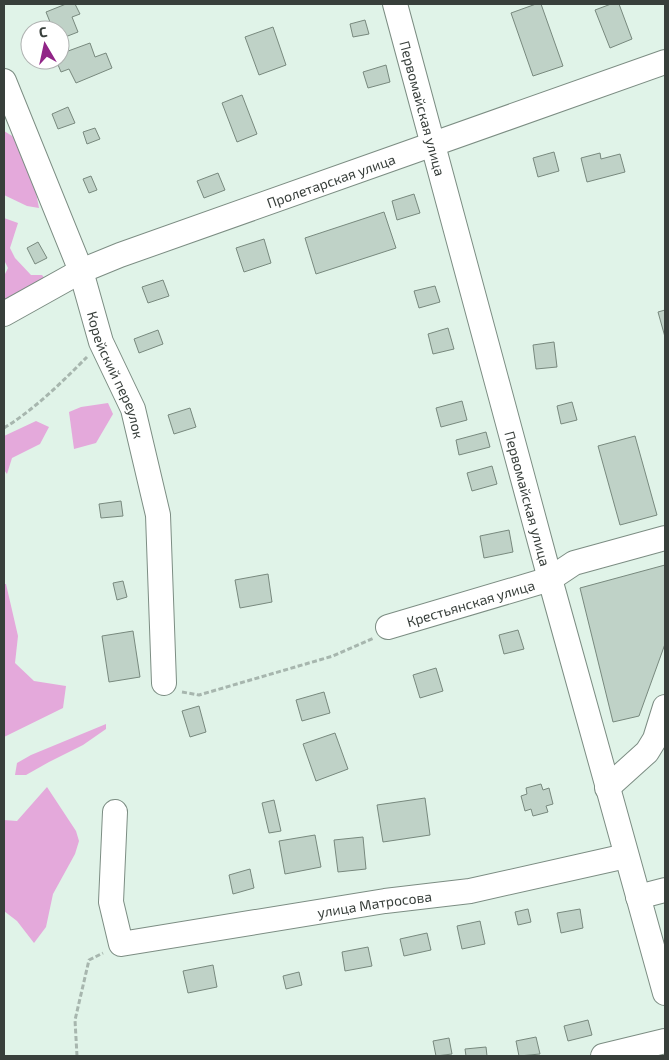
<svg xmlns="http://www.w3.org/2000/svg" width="669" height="1060" viewBox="0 0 669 1060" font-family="'Exo 2',sans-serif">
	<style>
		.green { fill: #e4a9db }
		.building { fill: #bfd2c7; stroke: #78897e }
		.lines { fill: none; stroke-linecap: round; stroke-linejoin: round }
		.minor-casing { stroke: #7c8d83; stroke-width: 26 }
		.path { stroke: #a7b6ae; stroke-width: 3; stroke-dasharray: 5 2.5; stroke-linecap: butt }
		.minor { stroke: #fff; stroke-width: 24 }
		.labels { text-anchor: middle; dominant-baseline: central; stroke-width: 5; stroke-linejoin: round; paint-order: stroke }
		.street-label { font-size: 14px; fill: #383f3b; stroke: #fff }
	</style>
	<rect width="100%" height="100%" fill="#e0f3e8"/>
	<g class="green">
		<polygon points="4,131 22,142 32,172 39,208 27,206 4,195"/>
		<polygon points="4,218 18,223 10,248 15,258 31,275 42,275 46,280 4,304 4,276 8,268 4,260"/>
		<polygon points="108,403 113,414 96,443 74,449 69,412 81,407"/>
		<polygon points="36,421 49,427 40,444 12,458 7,474 4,470 4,436"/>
		<polygon points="4,584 6,584 18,636 15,663 34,681 66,686 63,708 4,737"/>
		<polygon points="106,724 106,729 83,745 49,762 26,775 15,775 17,763 31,755"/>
		<polygon points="47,787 76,831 79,841 75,854 53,894 46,927 34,943 17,921 4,911 4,820 17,821"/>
	</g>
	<g class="building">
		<polygon points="66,4 75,4 80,14 72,17 78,32 60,39 60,30 49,30 46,24 50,22 46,12"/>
		<polygon points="536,4 541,4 563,66 533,76 511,13"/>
		<polygon points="611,4 619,4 632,39 610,48 595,10"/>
		<polygon points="365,20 369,34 353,37 350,24"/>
		<polygon points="273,27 286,65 259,75 245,37"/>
		<polygon points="90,43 95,57 106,53 112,68 76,83 69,69 61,72 56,60 60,60 60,54"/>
		<polygon points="386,65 390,82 368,88 363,72"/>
		<polygon points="242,95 257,134 237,142 222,103"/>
		<polygon points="68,107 75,123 58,129 52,114"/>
		<polygon points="95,128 100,139 87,144 83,132"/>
		<polygon points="554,152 559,171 538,177 533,158"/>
		<polygon points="600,153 601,159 620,154 625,172 587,182 581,158"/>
		<polygon points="218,173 225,190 204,198 197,181"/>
		<polygon points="91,176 97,190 89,193 83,179"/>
		<polygon points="414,194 420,213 397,220 392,201"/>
		<polygon points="384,212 396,248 316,274 305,238"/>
		<polygon points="264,239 271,263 244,272 236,248"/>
		<polygon points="38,242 47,258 35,264 27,248"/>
		<polygon points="163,280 169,296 148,303 142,287"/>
		<polygon points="435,286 440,302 419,308 414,291"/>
		<polygon points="665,310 665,337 658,312"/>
		<polygon points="448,328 454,349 433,354 428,334"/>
		<polygon points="158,330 163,344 139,353 134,339"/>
		<polygon points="554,342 557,367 536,369 533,345"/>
		<polygon points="462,401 467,420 441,427 436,408"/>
		<polygon points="572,402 577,420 561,424 557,406"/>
		<polygon points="190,408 196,427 174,434 168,415"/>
		<polygon points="486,432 490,447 459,455 456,440"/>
		<polygon points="635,436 657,515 620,525 598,446"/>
		<polygon points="492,466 497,484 472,491 467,473"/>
		<polygon points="121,501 123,516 101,518 99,504"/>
		<polygon points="509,530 513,552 484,558 480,536"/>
		<polygon points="665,565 665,644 639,716 613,722 580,588"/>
		<polygon points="268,574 272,602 240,608 235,580"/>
		<polygon points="123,581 127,597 117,600 113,583"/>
		<polygon points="518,630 524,649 504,654 499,635"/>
		<polygon points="133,631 140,677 109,682 102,636"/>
		<polygon points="436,668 443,691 420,698 413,675"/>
		<polygon points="324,692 330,713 302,721 296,700"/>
		<polygon points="199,706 206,732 190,737 182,711"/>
		<polygon points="335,733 348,769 316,781 303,744"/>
		<polygon points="541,784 543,790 549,788 553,804 546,806 548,812 533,816 531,809 525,811 521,796 527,794 526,788"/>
		<polygon points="425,798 430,835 383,842 377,805"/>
		<polygon points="274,800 281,831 269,833 262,803"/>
		<polygon points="315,835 321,867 285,874 279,841"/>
		<polygon points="363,837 366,869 338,872 334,840"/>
		<polygon points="250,869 254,888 233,894 229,875"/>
		<polygon points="528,909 531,922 518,925 515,912"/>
		<polygon points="580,909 583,928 561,933 557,913"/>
		<polygon points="480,921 485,944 462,949 457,926"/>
		<polygon points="427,933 431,950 404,956 400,939"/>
		<polygon points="368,947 372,966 345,971 342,952"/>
		<polygon points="213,965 217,987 188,993 183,971"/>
		<polygon points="299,972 302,985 286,989 283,976"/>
		<polygon points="588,1020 592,1035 568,1041 564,1026"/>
		<polygon points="536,1037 540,1054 519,1056 516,1041"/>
		<polygon points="449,1038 452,1054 436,1056 433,1041"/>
		<polygon points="486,1047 487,1056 466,1056 465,1049"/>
	</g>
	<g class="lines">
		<g class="minor-casing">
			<g id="minor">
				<path id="s1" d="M 395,4 L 550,579 L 665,993"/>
				<path id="s2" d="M 4,81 L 81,271 L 101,342 L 133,409 L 158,515 L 164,683"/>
				<path id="s3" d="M 4,314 L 81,271 L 120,255 L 665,62"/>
				<path id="s4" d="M 388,627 L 550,579 L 574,563 L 665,538"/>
				<polyline points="607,788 647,752 655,739 665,707"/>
				<path id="s5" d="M 115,812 L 111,902 L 121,944 L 385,901 L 470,891 L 626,856"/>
				<polyline points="638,897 665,890"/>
				<polyline points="603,1056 665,1041"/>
			</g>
		</g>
		<g class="path">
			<path d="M 4,428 C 35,409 61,383 87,357"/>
			<polyline points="182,692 199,695 333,656 374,638"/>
			<polyline points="77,1056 75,1020 89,960 103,953"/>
		</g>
		<use href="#minor" class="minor"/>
	</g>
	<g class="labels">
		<g class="street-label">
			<text stroke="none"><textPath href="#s1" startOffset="108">Первомайская улица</textPath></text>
			<text stroke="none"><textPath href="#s3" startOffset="354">Пролетарская улица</textPath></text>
			<text stroke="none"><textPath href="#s2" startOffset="315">Корейский переулок</textPath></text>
			<text stroke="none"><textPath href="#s1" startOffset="512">Первомайская улица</textPath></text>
			<text stroke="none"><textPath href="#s4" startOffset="86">Крестьянская улица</textPath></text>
			<text stroke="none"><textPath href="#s5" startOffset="390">улица Матросова</textPath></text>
		</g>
	</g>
	<rect width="669" height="1060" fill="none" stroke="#383f3b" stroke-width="10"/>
	<g transform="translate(45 45) rotate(351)"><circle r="24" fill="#ffffff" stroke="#afb2b1"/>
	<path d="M0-4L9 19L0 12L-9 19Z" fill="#912587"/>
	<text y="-8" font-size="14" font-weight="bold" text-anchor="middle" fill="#383f3b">С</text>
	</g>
</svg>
